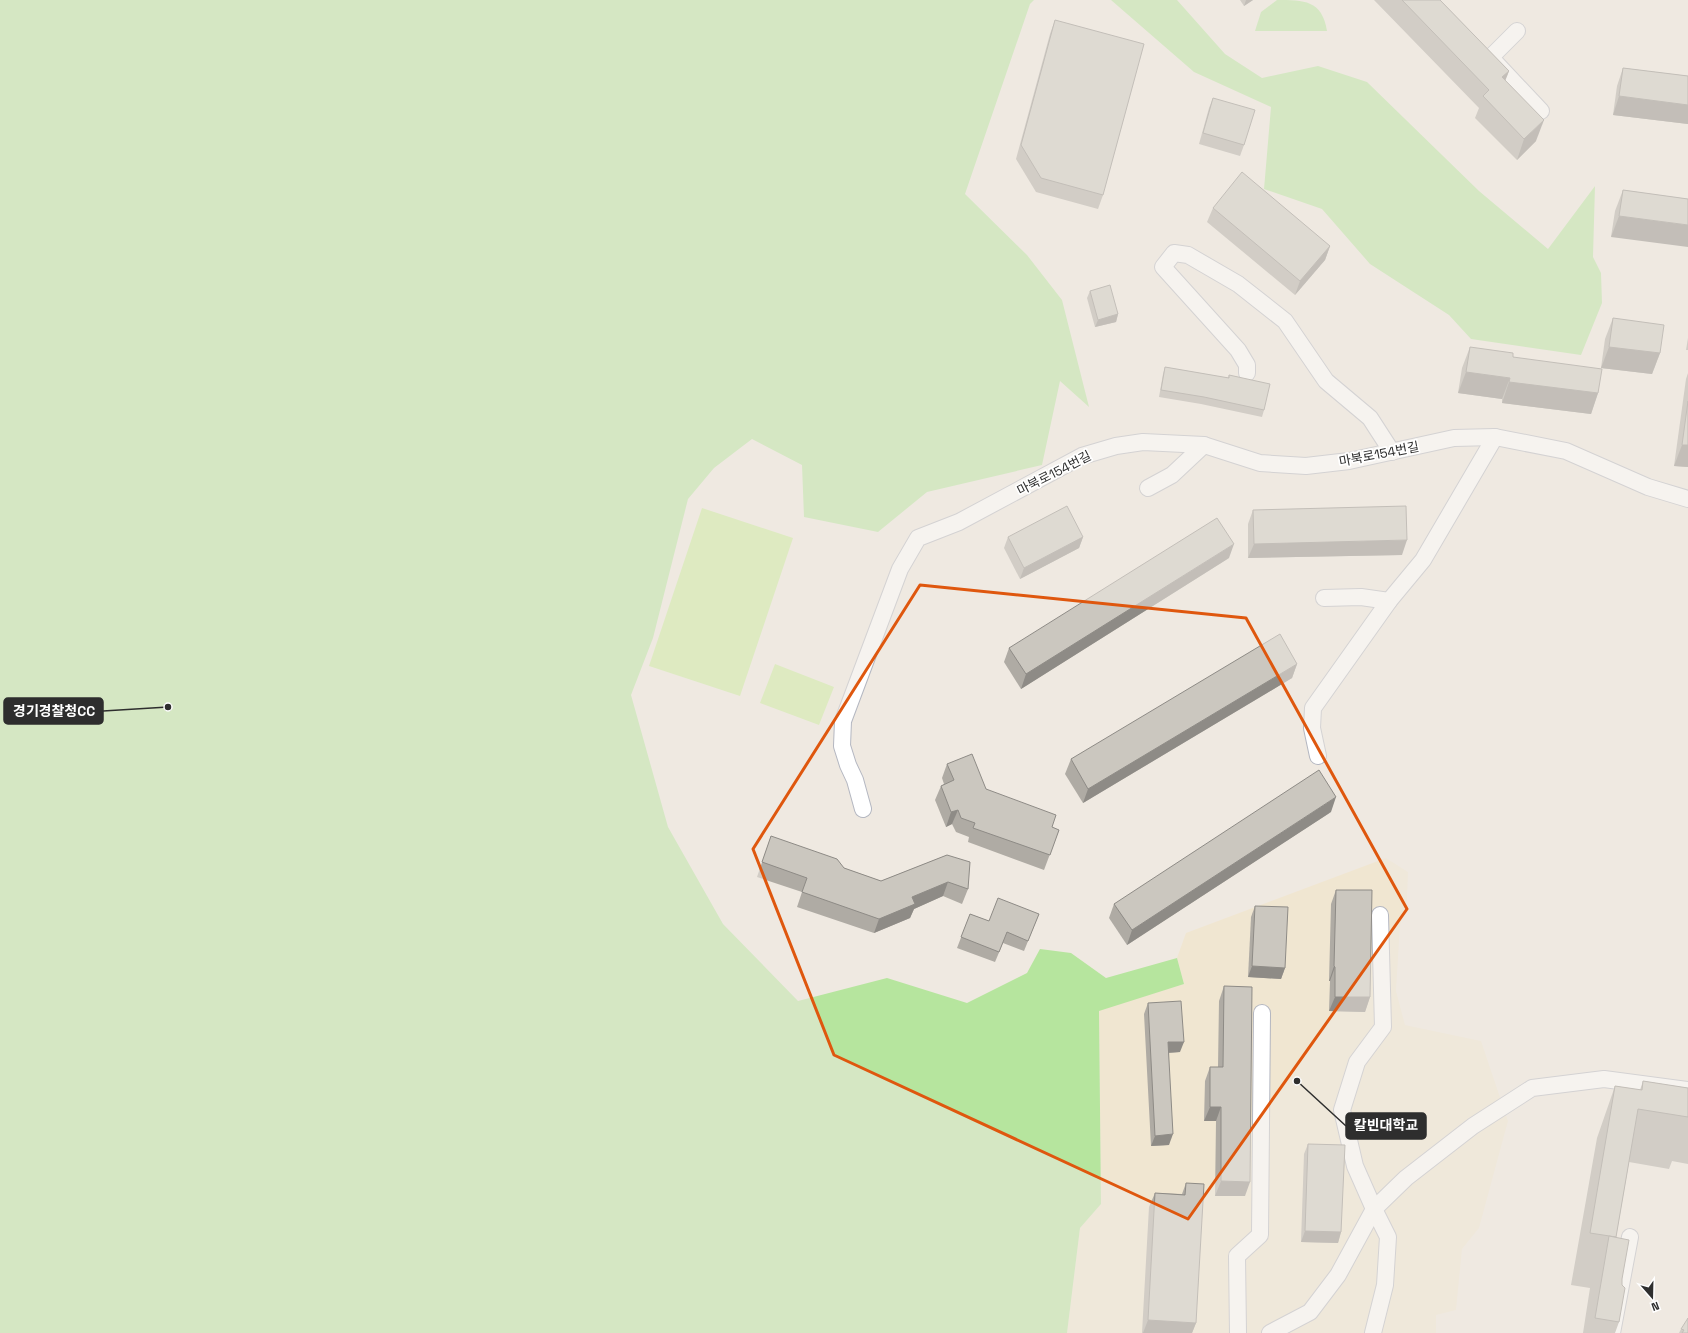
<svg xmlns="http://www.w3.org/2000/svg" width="1688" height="1333" viewBox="0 0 1688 1333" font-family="'Space Grotesk','Noto Sans KR',sans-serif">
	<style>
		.education { fill: #f0e6d1 }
		.green { fill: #b6e59e }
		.pitch { fill: #c9ec9a }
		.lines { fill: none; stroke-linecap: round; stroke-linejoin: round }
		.minor-casing { stroke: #b4b7c1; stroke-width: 18 }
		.minor { stroke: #fff; stroke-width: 16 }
		.wall { fill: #afaba4 }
		.shaded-wall { fill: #8e8b86 }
		.building { fill: #cbc7bf; stroke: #8e8b86 }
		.marked { fill: none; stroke: #df570e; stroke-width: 3; stroke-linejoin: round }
		.labels { text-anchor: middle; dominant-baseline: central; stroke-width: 3.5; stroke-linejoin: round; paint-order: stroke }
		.street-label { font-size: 13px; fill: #2e2e2e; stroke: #fff }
		.leader { fill: none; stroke: #2e2e2e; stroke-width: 1.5 }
		.callout-dot { fill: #2e2e2e; stroke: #fff; stroke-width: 1.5 }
		.callout { fill: #2e2e2e; stroke: #2e2e2e; stroke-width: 1.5 }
		.callout-label { font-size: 14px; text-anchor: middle; font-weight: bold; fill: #fff }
	</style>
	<rect width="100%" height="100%" fill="#efe9e1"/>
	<polygon class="education" points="1386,858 1408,872 1407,899 1400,925 1396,991 1405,1025 1481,1041 1508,1121 1479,1228 1462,1249 1456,1310 1436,1315 1436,1333 1067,1333 1080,1228 1101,1204 1099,1010 1184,984 1177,958 1186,933"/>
	<g class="green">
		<polygon points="0,0 1034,0 1030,4 965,194 1027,255 1062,300 1089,407 1060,381 1042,465 927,492 878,532 804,517 802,465 752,439 714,468 688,499 653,638 631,695 668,827 723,924 798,1001 887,978 967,1003 1027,973 1040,949 1071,953 1106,978 1177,958 1184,984 1099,1011 1101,1204 1080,1228 1067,1333 0,1333"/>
		<polygon points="1111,0 1177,0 1225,54 1262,78 1318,66 1367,82 1479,191 1548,249 1595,186 1593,257 1601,273 1602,303 1581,355 1471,339 1449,315 1370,264 1322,209 1264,189 1271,107 1194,72"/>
		<path d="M 1277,0 C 1304,0 1322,0 1327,31 L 1255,31 L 1261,12 Z"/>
	</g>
	<g class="pitch">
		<polygon points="702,508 793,538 740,696 649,666"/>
		<polygon points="775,664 834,687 819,725 760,703"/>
	</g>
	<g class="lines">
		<g class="minor-casing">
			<g id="minor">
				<polyline points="1491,57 1517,31"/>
				<polyline points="1493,60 1541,111"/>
				<polyline points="1247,373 1247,365 1238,350 1163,267 1174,253 1188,255 1238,284 1285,321 1326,381 1370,418 1392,452"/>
				<polyline points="1148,488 1172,475 1204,445"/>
				<polyline points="1324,598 1361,597 1389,601"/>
				<polyline points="1318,756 1312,728 1313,708 1389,601 1423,560 1495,437"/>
				<polyline points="863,809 855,780 848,765 842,746 843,721 900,569 918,538 959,522 1082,456 1116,446 1143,442 1204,445 1260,463 1306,466 1349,461 1454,438 1495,437 1566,451 1648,487 1688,499"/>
				<polyline points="1238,1333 1237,1256 1260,1235 1262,1013"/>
				<polyline points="1270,1333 1310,1312 1338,1275 1374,1209 1406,1178 1473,1126 1532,1088 1604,1079 1688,1090"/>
				<polyline points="1373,1333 1385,1285 1388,1237 1374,1209 1355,1166 1342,1110 1357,1062 1383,1027 1380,915"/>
				<polyline points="1612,1333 1630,1237"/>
			</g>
		</g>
		<use href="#minor" class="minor"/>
	</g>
	<g class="wall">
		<polygon points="1240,0 1253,0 1244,6"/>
		<polygon points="1374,0 1440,0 1509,71 1505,80 1536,141 1517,160 1475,118 1479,108"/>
		<polygon points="1055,20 1103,195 1098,209 1036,192 1016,159 1050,34"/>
		<polygon points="1623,68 1688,76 1688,124 1613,115 1617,86"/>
		<polygon points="1213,98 1244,145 1240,156 1199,144 1209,108"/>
		<polygon points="1623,190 1688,199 1611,237 1615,211"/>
		<polygon points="1213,208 1330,246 1325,260 1295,295 1207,222"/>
		<polygon points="1090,291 1118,314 1116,322 1095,327 1087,298"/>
		<polygon points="1613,318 1660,353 1652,374 1601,368 1605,339"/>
		<polygon points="1688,338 1688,350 1686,350"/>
		<polygon points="1470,347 1513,357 1598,393 1591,414 1502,403 1502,399 1458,393 1462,368"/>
		<polygon points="1165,367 1228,378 1229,375 1264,410 1262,417 1201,404 1159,397 1163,374"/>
		<polygon points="1688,373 1688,467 1674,466 1686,379"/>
		<polygon points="1253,510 1402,555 1248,558 1248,524"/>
		<polygon points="1008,537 1083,537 1079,548 1020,579 1004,548"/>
		<polygon points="1229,558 1021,689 1004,662 1009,648"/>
		<polygon points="1297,664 1292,678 1083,803 1065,774 1071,759"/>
		<polygon points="947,764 986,789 1052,827 1059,830 1044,870 968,842 969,837 956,832 952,824 946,827 935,800 941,786 944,784 942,778"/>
		<polygon points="1331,812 1127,945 1109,918 1114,904"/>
		<polygon points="771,836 844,868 881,881 947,855 968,889 962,904 943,896 914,909 910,918 874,933 797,907 802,892 757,877"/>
		<polygon points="1336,890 1370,997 1365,1012 1329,1011 1330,981 1329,981 1331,904"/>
		<polygon points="1255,906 1285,968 1281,979 1248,977 1251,917"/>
		<polygon points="970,914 989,921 1039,914 1024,951 1003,943 995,962 957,948"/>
		<polygon points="1224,986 1245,1196 1215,1196 1216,1121 1204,1121 1205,1081 1210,1067 1218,1067 1219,1001"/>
		<polygon points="1148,1003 1180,1052 1169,1053 1169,1145 1151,1146 1144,1014"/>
		<polygon points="1643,1081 1688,1088 1688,1164 1672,1161 1669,1169 1629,1162 1616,1237 1622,1279 1619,1322 1615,1333 1583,1333 1590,1288 1571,1285 1597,1138 1615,1086 1640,1090"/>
		<polygon points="1308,1144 1341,1232 1338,1243 1301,1242 1304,1154"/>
		<polygon points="1186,1183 1196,1323 1192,1333 1142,1333 1149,1207 1155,1193 1182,1194"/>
		<polygon points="1681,1329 1688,1333 1679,1333"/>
	</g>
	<g class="shaded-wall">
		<polygon points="1246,0 1253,0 1244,6"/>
		<polygon points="1509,71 1501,92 1502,77"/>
		<polygon points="1619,96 1688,105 1688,124 1613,115"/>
		<polygon points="1544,120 1536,141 1517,160 1524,139"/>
		<polygon points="1619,216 1688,225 1688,247 1611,237"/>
		<polygon points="1330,246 1325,260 1295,295 1300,281"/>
		<polygon points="1118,314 1116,322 1095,327 1098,320"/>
		<polygon points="1609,347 1660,353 1652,374 1601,368"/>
		<polygon points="1466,372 1510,378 1502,399 1458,393"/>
		<polygon points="1509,382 1598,393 1591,414 1502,403"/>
		<polygon points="1682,445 1688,445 1688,467 1674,466"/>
		<polygon points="1083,537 1079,548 1020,579 1024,568"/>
		<polygon points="1407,540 1402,555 1248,558 1254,544"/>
		<polygon points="1234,544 1229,558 1021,689 1026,674"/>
		<polygon points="1297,664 1292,678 1083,803 1088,789"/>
		<polygon points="1336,797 1331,812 1127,945 1132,930"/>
		<polygon points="958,810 952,824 946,827 951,812"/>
		<polygon points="948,882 943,896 914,909 910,918 874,933 879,919 912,897"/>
		<polygon points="1252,966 1285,968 1281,979 1248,977"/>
		<polygon points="1334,966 1335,967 1330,981 1329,981"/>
		<polygon points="1335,997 1370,997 1365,1012 1329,1011"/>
		<polygon points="1168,1042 1184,1042 1180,1052 1164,1053"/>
		<polygon points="1210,1107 1221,1107 1216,1121 1204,1121"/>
		<polygon points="1173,1134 1169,1145 1151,1146 1155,1136"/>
		<polygon points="1221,1181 1250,1182 1245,1196 1215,1196"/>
		<polygon points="1305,1231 1341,1232 1338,1243 1301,1242"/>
		<polygon points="1148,1320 1196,1323 1192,1333 1143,1333"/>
	</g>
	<g class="building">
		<polygon points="1402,0 1440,0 1509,71 1502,77 1544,120 1524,139 1483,96 1489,90"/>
		<polygon points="1055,20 1144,44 1103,195 1041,178 1021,145"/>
		<polygon points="1623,68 1688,76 1688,105 1619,96"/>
		<polygon points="1213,98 1255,110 1244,145 1203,133"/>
		<polygon points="1242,172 1330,246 1300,281 1213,208"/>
		<polygon points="1623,190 1688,199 1688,225 1619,216"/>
		<polygon points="1110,285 1118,314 1098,320 1090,291"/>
		<polygon points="1613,318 1664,325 1660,353 1609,347"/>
		<polygon points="1470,347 1513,353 1513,357 1602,369 1598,393 1509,382 1510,378 1466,372"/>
		<polygon points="1165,367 1229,378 1229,375 1270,384 1264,410 1204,397 1161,390"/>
		<polygon points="1688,401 1688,445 1682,445"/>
		<polygon points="1067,506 1083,537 1024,568 1008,537"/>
		<polygon points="1406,506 1407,540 1254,544 1253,510"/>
		<polygon points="1217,518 1234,544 1026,674 1009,648"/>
		<polygon points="1280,634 1297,664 1088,789 1071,759"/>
		<polygon points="972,754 986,789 1056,815 1052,827 1059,830 1050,855 973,828 975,823 961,818 958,810 951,812 941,786 954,780 947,764"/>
		<polygon points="1319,770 1336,797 1132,930 1114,904"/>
		<polygon points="771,836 837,859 844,868 881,881 947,855 970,862 968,889 948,882 912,897 915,904 879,919 802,892 807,878 762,862"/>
		<polygon points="1336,890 1372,890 1370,997 1335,997 1335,967 1334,966"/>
		<polygon points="998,898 1039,914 1028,941 1007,932 999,952 961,937 970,914 989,921"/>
		<polygon points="1255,906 1288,907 1285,968 1252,966"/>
		<polygon points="1224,986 1252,987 1250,1182 1221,1181 1221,1107 1210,1107 1210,1067 1223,1067"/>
		<polygon points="1181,1001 1184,1042 1168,1042 1173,1134 1155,1136 1148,1003"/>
		<polygon points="1643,1081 1688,1088 1688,1117 1638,1109 1616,1237 1590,1233 1615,1086 1642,1090"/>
		<polygon points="1308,1144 1345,1145 1341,1232 1305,1231"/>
		<polygon points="1186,1183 1204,1184 1196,1323 1148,1320 1155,1193 1185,1195"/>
		<polygon points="1609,1236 1629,1240 1622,1279 1622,1285 1625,1288 1619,1322 1595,1318"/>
		<polygon points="1688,1318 1688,1333 1682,1333 1684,1330 1681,1329"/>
	</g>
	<path d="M0 0H1688V1333H0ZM 920,585 L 1246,618 L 1407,909 L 1188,1219 L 834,1055 L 753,849 Z" fill="#efe9e1" fill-opacity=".55" fill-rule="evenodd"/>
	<path class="marked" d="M 920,585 L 1246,618 L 1407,909 L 1188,1219 L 834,1055 L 753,849 Z"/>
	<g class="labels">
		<g class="street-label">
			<text transform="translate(1379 454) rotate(-11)">마북로154번길</text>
			<text transform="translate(1054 473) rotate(-27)">마북로154번길</text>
		</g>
	</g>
	<path class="leader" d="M168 707L103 711M1297 1081L1346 1126"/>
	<g class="callout-dot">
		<circle cx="168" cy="707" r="4"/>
		<circle cx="1297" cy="1081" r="4"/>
	</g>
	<g class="callout">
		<rect x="4" y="698" width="99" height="26" rx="4"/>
		<rect x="1346" y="1113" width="80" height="26" rx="4"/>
	</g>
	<g class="callout-label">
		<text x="54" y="716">경기경찰청CC</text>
		<text x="1386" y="1130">칼빈대학교</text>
	</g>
	<g transform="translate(1652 1297) rotate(160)" stroke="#ffffff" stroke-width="3" paint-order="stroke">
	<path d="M0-3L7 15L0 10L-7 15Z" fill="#2e2e2e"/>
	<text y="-6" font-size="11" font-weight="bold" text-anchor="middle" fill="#2e2e2e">N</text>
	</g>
</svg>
